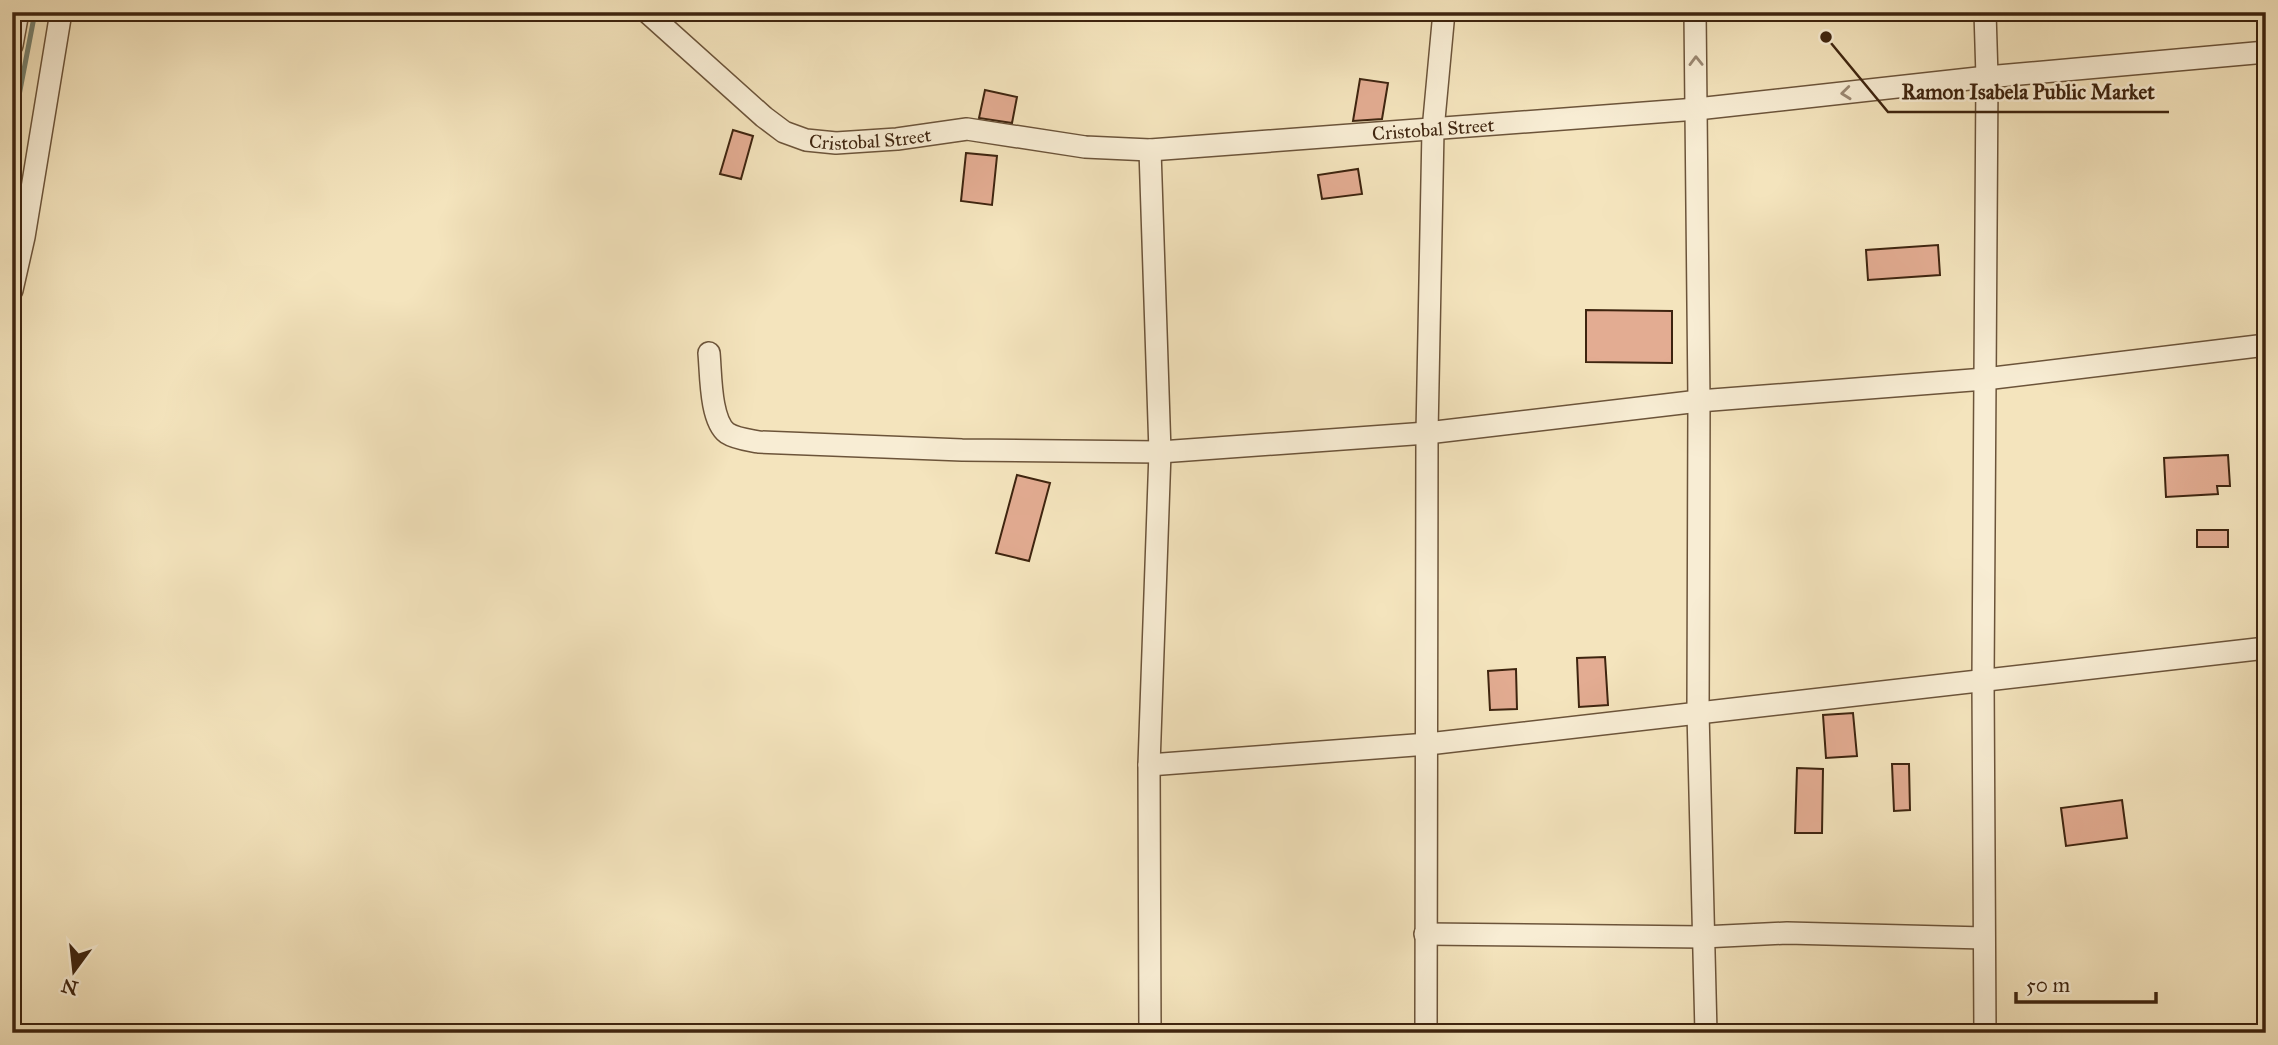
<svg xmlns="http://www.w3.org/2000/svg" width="2278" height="1045" viewBox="0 0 2278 1045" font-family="'IM FELL Great Primer',serif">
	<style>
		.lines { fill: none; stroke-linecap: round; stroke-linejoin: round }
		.stream { stroke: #76816e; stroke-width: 5 }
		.building { fill: #e3ac92; stroke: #3e240f; stroke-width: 2 }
		.minor-casing { stroke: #6c543a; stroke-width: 24 }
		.minor { stroke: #f8edd4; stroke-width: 21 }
		.oneway { stroke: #9b8872 }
		.labels { text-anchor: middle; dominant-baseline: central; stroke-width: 5; stroke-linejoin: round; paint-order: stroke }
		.street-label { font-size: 19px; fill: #3e240f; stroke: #f8edd4 }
		.leader { fill: none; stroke: #3e240f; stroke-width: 2.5 }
		.callout-dot { fill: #3e240f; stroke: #f8edd4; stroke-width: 2.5 }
		.callout-label { font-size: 21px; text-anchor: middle; font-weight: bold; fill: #3e240f; stroke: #f8edd4; stroke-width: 5; stroke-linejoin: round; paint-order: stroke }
	</style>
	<rect width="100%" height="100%" fill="#f4e4bd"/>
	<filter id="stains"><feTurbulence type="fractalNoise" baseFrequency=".00286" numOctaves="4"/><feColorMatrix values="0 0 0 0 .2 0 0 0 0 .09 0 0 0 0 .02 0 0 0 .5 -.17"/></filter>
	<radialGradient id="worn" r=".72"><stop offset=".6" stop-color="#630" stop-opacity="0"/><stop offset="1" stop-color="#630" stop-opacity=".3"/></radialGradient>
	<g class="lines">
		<polyline class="stream" points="12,132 35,12"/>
	</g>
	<g class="building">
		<polygon points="1360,79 1388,83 1382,119 1353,121"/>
		<polygon points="985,90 1017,97 1012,123 979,118"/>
		<polygon points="733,130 753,136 741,179 720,174"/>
		<polygon points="966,153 997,156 992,205 961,201"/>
		<polygon points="1358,169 1362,194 1322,199 1318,175"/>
		<polygon points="1938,245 1940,275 1868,280 1866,250"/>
		<polygon points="1586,310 1672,311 1672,363 1586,362"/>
		<polygon points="2228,455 2230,486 2217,486 2218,494 2166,497 2164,458"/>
		<polygon points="1017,475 1050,483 1029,561 996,553"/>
		<rect x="2197" y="530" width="31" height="17"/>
		<polygon points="1605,657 1608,705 1579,707 1577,658"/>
		<polygon points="1516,669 1517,709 1490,710 1488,671"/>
		<polygon points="1853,713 1857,756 1826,758 1823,715"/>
		<polygon points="1892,764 1909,764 1910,810 1894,811"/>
		<polygon points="1797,768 1823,769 1822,833 1795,833"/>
		<polygon points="2122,800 2127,838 2066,846 2061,808"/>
	</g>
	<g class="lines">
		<g class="minor-casing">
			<g id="minor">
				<path id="s1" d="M 647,12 L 764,117 L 784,132 L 806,140 L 836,143 L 897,139 L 967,129 L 1085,147 L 1150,150 L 1697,109 L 1987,77 L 2266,52"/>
				<polyline points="1695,12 1699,401 1698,712 1706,1033"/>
				<polyline points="12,45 18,12"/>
				<polyline points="12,290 24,237 61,12"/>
				<path d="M 709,353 C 711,374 710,420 727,433 C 736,439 749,440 759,442 L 962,450 L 1160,452 L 1427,433 L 1699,401 L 1985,379 L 2266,345"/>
				<polyline points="1149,765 1428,744 2266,648"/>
				<polyline points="1425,934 1703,937 1787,933 1984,938"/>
				<polyline points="1150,1033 1149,765 1160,452 1150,150"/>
				<polyline points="1426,1033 1427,433 1433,130 1444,12"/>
				<polyline points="1985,1033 1983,681 1987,77 1985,12"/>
			</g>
		</g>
		<use href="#minor" class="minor"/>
	</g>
	<defs><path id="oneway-chevron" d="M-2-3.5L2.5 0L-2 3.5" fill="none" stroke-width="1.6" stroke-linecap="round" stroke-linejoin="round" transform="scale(1.75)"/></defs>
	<g class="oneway">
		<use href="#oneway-chevron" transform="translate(1696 61) rotate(-91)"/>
		<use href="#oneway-chevron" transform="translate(1846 93) rotate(174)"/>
	</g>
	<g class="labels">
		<g class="street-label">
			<text stroke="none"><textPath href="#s1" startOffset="836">Cristobal Street</textPath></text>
			<text stroke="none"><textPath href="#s1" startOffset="270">Cristobal Street</textPath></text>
		</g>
	</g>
	<path class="leader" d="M1826 37L1888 112H2169"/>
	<circle class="callout-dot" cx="1826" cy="37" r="7"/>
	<g class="callout-label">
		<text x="2028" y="99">Ramon Isabela Public Market</text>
	</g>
	<rect width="2278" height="1045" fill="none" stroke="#f4e4bd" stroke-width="42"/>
	<rect x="14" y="14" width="2250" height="1017" fill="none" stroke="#3e240f" stroke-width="3.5"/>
	<rect x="21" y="21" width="2236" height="1003" fill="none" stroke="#3e240f" stroke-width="2"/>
	<g transform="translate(74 971) rotate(195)" stroke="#f8edd4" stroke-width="5" paint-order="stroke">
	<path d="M0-5L12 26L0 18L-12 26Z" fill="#3e240f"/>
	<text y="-10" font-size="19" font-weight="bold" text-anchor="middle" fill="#3e240f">N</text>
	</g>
	<path d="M2016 992v10h140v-10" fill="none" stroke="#3e240f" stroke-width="3.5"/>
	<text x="2026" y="992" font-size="21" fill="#3e240f" stroke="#f8edd4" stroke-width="5" paint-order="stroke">50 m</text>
	<rect width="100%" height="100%" filter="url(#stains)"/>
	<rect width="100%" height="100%" fill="url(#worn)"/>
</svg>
